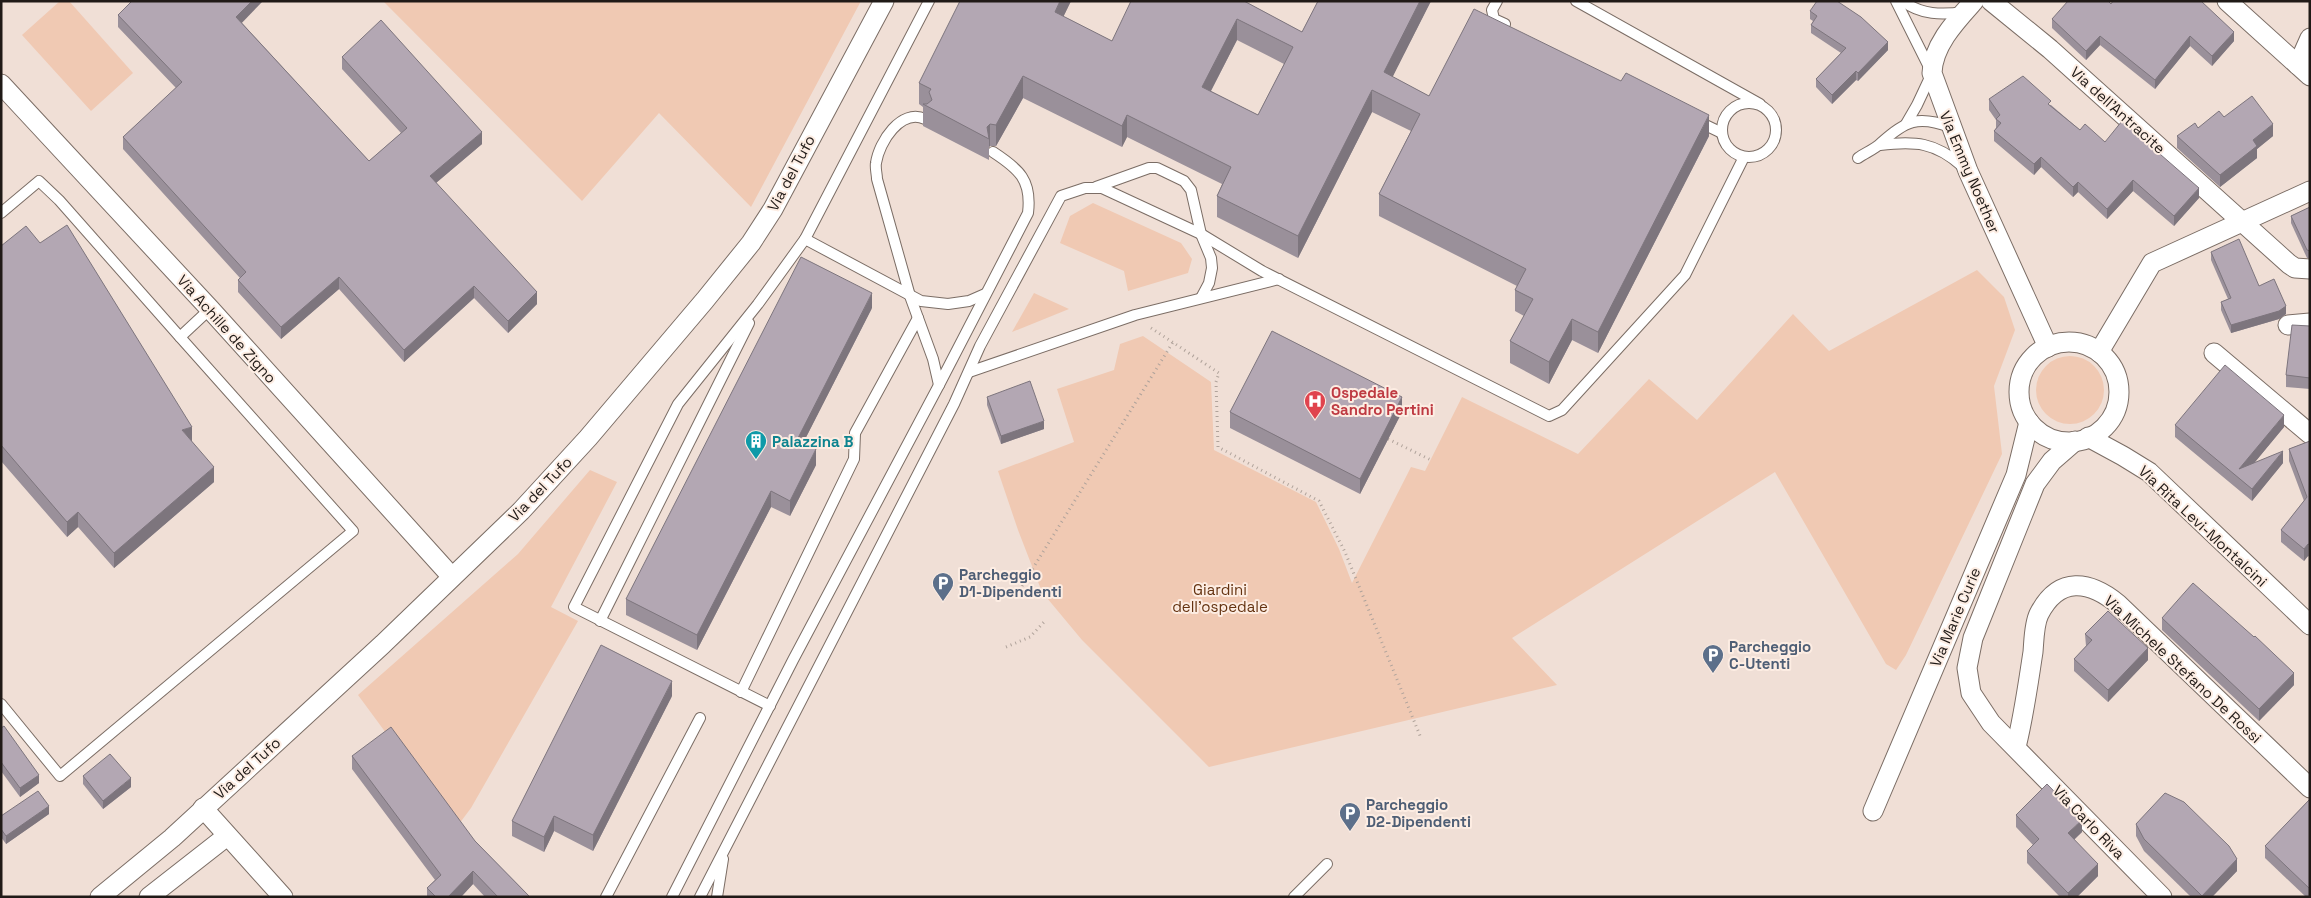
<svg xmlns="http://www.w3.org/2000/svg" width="2311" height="898" viewBox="0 0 2311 898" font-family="'Space Grotesk',sans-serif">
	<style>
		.green { fill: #f0c9b3 }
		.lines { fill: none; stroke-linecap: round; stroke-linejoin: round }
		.service-casing { stroke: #7b6d65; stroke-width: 12 }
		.minor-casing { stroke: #7b6d65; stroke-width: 21 }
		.path { stroke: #b0a39b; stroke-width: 3; stroke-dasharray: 1 4; stroke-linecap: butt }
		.service { stroke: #fff; stroke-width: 10 }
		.minor { stroke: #fff; stroke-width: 19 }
		.wall { fill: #9a909a; fill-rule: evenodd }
		.shaded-wall { fill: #7d757d }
		.building { fill: #b3a7b3; stroke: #7d757d; fill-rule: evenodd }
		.labels { text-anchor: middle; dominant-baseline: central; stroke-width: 4; stroke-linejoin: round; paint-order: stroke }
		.street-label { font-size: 15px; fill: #201a17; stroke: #fdede3 }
		.health-label { font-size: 15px; font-weight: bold; fill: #be3a42; stroke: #fdede3; text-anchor: start }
		.culture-label { font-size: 15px; font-weight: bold; fill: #0d838f; stroke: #fdede3; text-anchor: start }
		.service-label { font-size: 15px; font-weight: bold; fill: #4e5e75; stroke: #fdede3; text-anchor: start }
		.park-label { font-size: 15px; fill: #653311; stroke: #fdede3 }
	</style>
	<rect width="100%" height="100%" fill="#f0dfd6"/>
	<g class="green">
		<polygon points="60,1 69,1 133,73 91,111 22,35"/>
		<polygon points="383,1 861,1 751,207 659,113 582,201"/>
		<polygon points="1093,203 1181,243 1192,259 1188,273 1128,291 1124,271 1060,243 1070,216"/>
		<polygon points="1977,270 2004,297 2015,330 1994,386 2002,454 1906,655 1896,670 1886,664 1775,472 1512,638 1557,685 1209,767 1082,640 1042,592 1018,530 998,471 1074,442 1057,389 1114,370 1120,344 1143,336 1211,382 1214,450 1316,502 1339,549 1352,583 1411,467 1425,471 1462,397 1578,454 1649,379 1697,420 1793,314 1829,351"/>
		<polygon points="1034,293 1069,309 1012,332"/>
		<circle cx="2070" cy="390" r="34"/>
		<polygon points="590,470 617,482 551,607 578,621 471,808 456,828 358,695 518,554"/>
	</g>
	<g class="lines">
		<g class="service-casing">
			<g id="service">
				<polyline points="1497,1 1492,10 1494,19 1505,24"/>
				<polyline points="1576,1 1760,104"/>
				<polyline points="1896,1 1932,73 1917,105 1906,124"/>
				<path d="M 1903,1 C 1921,15 1942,15 1964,12"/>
				<circle cx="1749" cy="130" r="27"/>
				<path d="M 925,119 C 901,108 879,142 876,163 C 875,168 877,174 877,179 L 910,296 L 933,359 L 939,385 L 1028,213 C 1032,180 1019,169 993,152"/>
				<polyline points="1697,121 1722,133"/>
				<path d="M 1880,145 C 1915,141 1935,142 1962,166"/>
				<path d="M 1858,158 C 1865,153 1875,149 1881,143 C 1905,121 1918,115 1950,127"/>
				<polyline points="1096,187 1149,168 1157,168 1184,181 1191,190 1201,234 1211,258 1212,268 1209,283 1201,298"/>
				<polyline points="1,213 39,181 59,200 180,337"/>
				<polyline points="805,239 921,301 948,304 969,301 985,294"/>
				<polyline points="969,372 1135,315 1279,279"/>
				<polyline points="600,621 749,323"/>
				<polyline points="741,692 854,459 855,433 918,318"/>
				<polyline points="1,704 60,776 353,531 180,337 210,309"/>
				<polyline points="770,706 574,607 678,404 758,304 805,239 929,1"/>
				<polyline points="606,897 700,718"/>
				<polyline points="672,897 793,660 939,385"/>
				<polyline points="700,897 954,404 980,346 1061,196 1085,188 1102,188 1201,234 1262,271 1549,416 1562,410 1685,275 1744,157"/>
				<polyline points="717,897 723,859"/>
				<polyline points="1294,897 1327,864"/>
			</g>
		</g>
		<g class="minor-casing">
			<g id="minor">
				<path d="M 1974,1 C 1956,21 1933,45 1932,73 L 1968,171 L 2048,347"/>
				<polyline points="1991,1 2050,49 2289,264 2295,268 2310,269"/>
				<polyline points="2227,1 2310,76"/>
				<polyline points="2298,65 2310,38"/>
				<polyline points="1,84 210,309 452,577"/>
				<polyline points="2288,325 2310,323"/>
				<circle cx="2069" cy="392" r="50"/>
				<polyline points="2099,352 2152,263 2310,191"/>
				<polyline points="2214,353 2310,434"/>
				<polyline points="2088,437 2123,456 2149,472 2310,625"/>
				<polyline points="2075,441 2052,461 2035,484 1973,638 1967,668 1971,693 1991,723 2162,897"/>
				<path d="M 2016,747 C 2024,715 2028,684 2033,652 C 2034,640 2034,624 2039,614 C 2059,575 2090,581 2118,604 L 2310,788"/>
				<polyline points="203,808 283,897"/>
				<polyline points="1873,811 2016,475 2029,422"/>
				<polyline points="100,897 172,838 383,644 521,511 588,438 705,300 751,243 773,209 884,1"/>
				<polyline points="149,897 227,836"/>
			</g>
		</g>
		<g class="path">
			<polyline points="1151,328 1219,373 1216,382 1218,447 1319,501 1345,552 1421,738"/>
			<polyline points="1388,439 1431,460"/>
			<polyline points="1022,586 1173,342"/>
			<polyline points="1006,647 1030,637 1044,622"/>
		</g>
		<use href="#service" class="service"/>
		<use href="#minor" class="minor"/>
	</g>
	<g class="wall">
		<path d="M 1071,1 L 1063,17 L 1112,41 L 1244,1 L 1302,32 L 1318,1 L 1431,1 L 1392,77 L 1429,96 L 1709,136 L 1598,353 L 1572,340 L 1549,384 L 1510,363 L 1510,341 L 1524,316 L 1515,311 L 1515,290 L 1517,286 L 1379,216 L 1379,194 L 1411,131 L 1372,112 L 1298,258 L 1217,217 L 1217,196 L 1222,184 L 1127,137 L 1122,147 L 1023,98 L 996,146 L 990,146 L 989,147 L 989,160 L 923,126 L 923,107 L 919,104 L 919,83 ZM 1237,40 L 1284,64 L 1258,115 L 1211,91 Z"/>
		<polygon points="2111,4 2234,41 2212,66 2190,46 2155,89 2100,45 2086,60 2052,28 2052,19"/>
		<polygon points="1810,11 1888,50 1858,81 1856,80 1832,104 1816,87 1816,79 1841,53 1811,33 1811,25 1813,21 1810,19"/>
		<polygon points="118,15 242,23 369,161 401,133 342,69 342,57 482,144 436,183 537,304 508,333 474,298 404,362 339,289 281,339 238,292 238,280 240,278 123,149 123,137 176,88 118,27"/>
		<polygon points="1989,99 2051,105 2080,130 2105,142 2199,198 2174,226 2133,191 2107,219 2078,192 2073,197 2041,167 2034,175 1994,141 1994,131 1996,128 1996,120 1989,110"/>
		<polygon points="2224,117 2273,136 2257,149 2257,158 2220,187 2177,148 2177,136"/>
		<polygon points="2310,207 2310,258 2307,258 2291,223 2291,216"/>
		<polygon points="1,246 192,442 214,482 114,568 78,527 67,537 1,461"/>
		<polygon points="2211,252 2259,286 2286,314 2279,319 2231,333 2221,310 2221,302 2228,299 2211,260"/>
		<polygon points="872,308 803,443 816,465 790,516 771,507 697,650 626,615 626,599"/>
		<polygon points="2310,326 2310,389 2286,387 2286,375"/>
		<polygon points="987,397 1044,429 1001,444 987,405"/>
		<polygon points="1230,412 1402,412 1360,494 1230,428"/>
		<polygon points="2175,425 2284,427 2254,463 2283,463 2252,501 2175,437"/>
		<polygon points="2310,441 2310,557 2308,556 2304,561 2281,542 2281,530 2304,501 2289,461 2289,449"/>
		<polygon points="2162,618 2294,685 2259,721 2162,630"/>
		<polygon points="2085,634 2148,660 2108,702 2074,671 2074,659 2086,646"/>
		<polygon points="672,696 593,851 554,831 544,852 512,836 512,821"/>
		<polygon points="1,728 39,783 20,797 1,771"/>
		<polygon points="352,756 475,841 530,897 485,897 473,884 461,897 427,897 427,888 435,880 352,769"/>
		<polygon points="83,776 131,787 103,809 83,784"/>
		<polygon points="2310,799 2310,897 2306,897 2265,858 2265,846"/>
		<polygon points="49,814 6,844 1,837 1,816"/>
		<polygon points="2016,815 2082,832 2074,840 2098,876 2077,897 2060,897 2027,863 2027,851 2033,845 2016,827"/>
		<polygon points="2136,824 2237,871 2212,897 2191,897 2144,851 2136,836"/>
	</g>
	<g class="shaded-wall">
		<polygon points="252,1 263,1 236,29 236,17"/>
		<polygon points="1060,1 1071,1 1055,34 1055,12"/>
		<polygon points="1420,1 1431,1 1384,94 1384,72"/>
		<polygon points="1237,19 1237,40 1202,108 1202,87"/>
		<polygon points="2234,32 2234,41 2212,66 2212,56"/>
		<polygon points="2100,36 2100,45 2086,60 2086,51"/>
		<polygon points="2190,36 2190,46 2155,89 2155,80"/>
		<polygon points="1888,42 1888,50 1858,81 1858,73"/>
		<polygon points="1856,71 1856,80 1832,104 1832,95"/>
		<polygon points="1023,76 1023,98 996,146 996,125"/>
		<polygon points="1372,90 1372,112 1298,258 1298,236"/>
		<polygon points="1127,115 1127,137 1122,147 1122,126"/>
		<polygon points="1709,115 1709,136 1598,353 1598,332"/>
		<polygon points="990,124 990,146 989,147 989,139 987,127"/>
		<polygon points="2273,124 2273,136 2257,149 2257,158 2220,187 2220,175 2253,140"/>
		<polygon points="482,132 482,144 430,188 430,176"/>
		<polygon points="2041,157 2041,167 2034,175 2034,164"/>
		<polygon points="2133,180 2133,191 2107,219 2107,209"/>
		<polygon points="2078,182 2078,192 2073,197 2073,187"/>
		<polygon points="2199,188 2199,198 2174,226 2174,216"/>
		<polygon points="339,277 339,289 281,339 281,327"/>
		<polygon points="474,286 474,298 404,362 404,350"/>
		<polygon points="537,292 537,304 508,333 508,321"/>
		<polygon points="872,293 872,308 797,455 797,440"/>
		<polygon points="2286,306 2286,314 2279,319 2231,333 2231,325"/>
		<polygon points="1572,319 1572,340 1549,384 1549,362"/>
		<polygon points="1402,397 1402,412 1360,494 1360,479"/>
		<polygon points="2284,415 2284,427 2241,479 2239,469"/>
		<polygon points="1044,421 1044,429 1001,444 1001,436"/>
		<polygon points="192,427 192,442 182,430"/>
		<polygon points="816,449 816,465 790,516 790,501"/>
		<polygon points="2283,451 2283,463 2252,501 2252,489"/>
		<polygon points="214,467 214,482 114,568 114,553"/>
		<polygon points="771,491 771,507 697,650 697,635"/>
		<polygon points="78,512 78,527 67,537 67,522"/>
		<polygon points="2308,544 2308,556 2304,561 2304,549"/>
		<polygon points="2148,648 2148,660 2108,702 2108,690"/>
		<polygon points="2294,673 2294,685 2259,721 2259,709"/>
		<polygon points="672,681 672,696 593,851 593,835"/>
		<polygon points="39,775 39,783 20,797 20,788"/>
		<polygon points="131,778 131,787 103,809 103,801"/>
		<polygon points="49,806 49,814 6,844 6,836"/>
		<polygon points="554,816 554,831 544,852 544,837"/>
		<polygon points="2082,820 2082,832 2068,845 2068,833"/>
		<polygon points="2237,859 2237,871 2212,897 2202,897 2202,896"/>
		<polygon points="2098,864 2098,876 2077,897 2068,897 2068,893"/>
		<polygon points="473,871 473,884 461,897 448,897"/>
	</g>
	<g class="building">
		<polygon points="132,1 252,1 236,17 369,161 407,128 342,57 381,20 482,132 430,176 537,292 508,321 474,286 404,350 339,277 281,327 238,280 246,272 123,137 182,82 118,15"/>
		<path d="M 960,1 L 1060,1 L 1055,12 L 1112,41 L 1131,1 L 1244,1 L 1302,32 L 1318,1 L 1420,1 L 1384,72 L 1429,96 L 1474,9 L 1621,81 L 1626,73 L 1709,115 L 1598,332 L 1572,319 L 1549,362 L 1510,341 L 1533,299 L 1515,290 L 1526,269 L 1379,194 L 1420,114 L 1372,90 L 1298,236 L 1217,196 L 1231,167 L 1127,115 L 1122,126 L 1023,76 L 996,125 L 990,124 L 987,127 L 989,139 L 923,104 L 927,104 L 932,100 L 929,92 L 931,89 L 919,83 ZM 1237,19 L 1293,47 L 1258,115 L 1202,87 Z"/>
		<polygon points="1817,1 1837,1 1861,17 1888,42 1858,73 1856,71 1832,95 1816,79 1846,48 1811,25 1817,16 1810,11"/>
		<polygon points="2068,1 2108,1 2111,4 2113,1 2201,1 2234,32 2212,56 2190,36 2155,80 2100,36 2086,51 2052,19"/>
		<polygon points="2023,76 2051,101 2048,104 2080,130 2085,124 2105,142 2122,121 2199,188 2174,216 2133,180 2107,209 2078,182 2073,187 2041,157 2034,164 1994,131 2001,123 1996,119 2000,115 1989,99"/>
		<polygon points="2252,96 2273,124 2253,140 2257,146 2220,175 2177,136 2195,123 2198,128 2219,111 2224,117"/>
		<polygon points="2310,207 2310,251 2307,250 2291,216"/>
		<polygon points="67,225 192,427 182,430 214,467 114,553 78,512 67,522 1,445 1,246 26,226 40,243"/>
		<polygon points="2239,239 2259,286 2274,279 2286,306 2279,311 2231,325 2221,302 2231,298 2211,252"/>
		<polygon points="801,257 872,293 797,440 816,449 790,501 771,491 697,635 626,599"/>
		<polygon points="2292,325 2310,326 2310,378 2286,375"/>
		<polygon points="1272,331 1402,397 1360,479 1230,412"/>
		<polygon points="2225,365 2284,415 2239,469 2283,451 2252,489 2175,425"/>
		<polygon points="1030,381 1044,421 1001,436 987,397"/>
		<polygon points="2310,441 2310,545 2308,544 2304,549 2281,530 2307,497 2289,449"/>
		<polygon points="2193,583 2254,637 2255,636 2294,673 2259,709 2162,618"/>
		<polygon points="2108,611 2148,648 2108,690 2074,659 2092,640 2085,634"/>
		<polygon points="601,645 672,681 593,835 554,816 544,837 512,821"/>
		<polygon points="4,726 39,775 20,788 1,762 1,728"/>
		<polygon points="391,727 475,841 530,897 498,897 473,871 448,897 436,897 427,888 441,875 352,756"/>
		<polygon points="110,754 131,778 103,801 83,776"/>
		<polygon points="2047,784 2082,820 2068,833 2098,864 2068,893 2027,851 2039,839 2016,815"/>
		<polygon points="38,791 49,806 6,836 1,829 1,816"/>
		<polygon points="2165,793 2184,802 2229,846 2237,859 2202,896 2144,839 2136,824"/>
		<polygon points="2310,799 2310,889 2265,846"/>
	</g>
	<defs>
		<g id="hospital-pin" transform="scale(1.125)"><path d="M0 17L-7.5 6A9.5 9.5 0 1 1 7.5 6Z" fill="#e0444e" stroke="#fdede3"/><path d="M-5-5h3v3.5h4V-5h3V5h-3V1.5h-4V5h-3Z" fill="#fff"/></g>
		<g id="building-pin" transform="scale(1.125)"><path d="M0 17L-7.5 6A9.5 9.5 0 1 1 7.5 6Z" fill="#0f9aa8" stroke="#fdede3"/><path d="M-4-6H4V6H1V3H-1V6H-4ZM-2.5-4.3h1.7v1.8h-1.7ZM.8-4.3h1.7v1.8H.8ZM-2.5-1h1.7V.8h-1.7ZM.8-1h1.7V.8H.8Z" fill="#fff"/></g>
		<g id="parking-pin" transform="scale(1.125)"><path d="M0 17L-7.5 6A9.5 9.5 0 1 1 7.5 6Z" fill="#5c6f8a" stroke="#fdede3"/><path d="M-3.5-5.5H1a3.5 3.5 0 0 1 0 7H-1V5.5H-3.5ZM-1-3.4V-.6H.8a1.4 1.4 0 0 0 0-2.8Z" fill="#fff"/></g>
	</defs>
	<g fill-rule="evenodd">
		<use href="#hospital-pin" x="1315" y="401"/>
		<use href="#building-pin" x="756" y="441"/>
		<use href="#parking-pin" x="943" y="583"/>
		<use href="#parking-pin" x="1713" y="655"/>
		<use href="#parking-pin" x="1350" y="813"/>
	</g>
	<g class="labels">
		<g class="street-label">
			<text transform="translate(2118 110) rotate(42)">Via dell'Antracite</text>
			<text transform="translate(1970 172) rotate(67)">Via Emmy Noether</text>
			<text transform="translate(791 173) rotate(-62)">Via del Tufo</text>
			<text transform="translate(227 329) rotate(48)">Via Achille de Zigno</text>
			<text transform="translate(540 489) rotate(-46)">Via del Tufo</text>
			<text transform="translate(2203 526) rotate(43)">Via Rita Levi-Montalcini</text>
			<text transform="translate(1955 617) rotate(-67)">Via Marie Curie</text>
			<text transform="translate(2183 669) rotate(43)">Via Michele Stefano De Rossi</text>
			<text transform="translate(247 768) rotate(-42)">Via del Tufo</text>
			<text transform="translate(2089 822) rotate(46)">Via Carlo Riva</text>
		</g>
		<g class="health-label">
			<text x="1331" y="392">Ospedale<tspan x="1331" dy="17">Sandro Pertini</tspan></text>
		</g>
		<g class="culture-label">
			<text x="772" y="441">Palazzina B</text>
		</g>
		<g class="service-label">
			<text x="959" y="574">Parcheggio<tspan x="959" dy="17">D1-Dipendenti</tspan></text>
			<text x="1729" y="646">Parcheggio<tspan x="1729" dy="17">C-Utenti</tspan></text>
			<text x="1366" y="804">Parcheggio<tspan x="1366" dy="17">D2-Dipendenti</tspan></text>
		</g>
		<g class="park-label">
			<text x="1220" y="589">Giardini<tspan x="1220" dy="17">dell'ospedale</tspan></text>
		</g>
	</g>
	<rect width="2311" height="898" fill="none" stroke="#201a17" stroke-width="5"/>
</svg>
